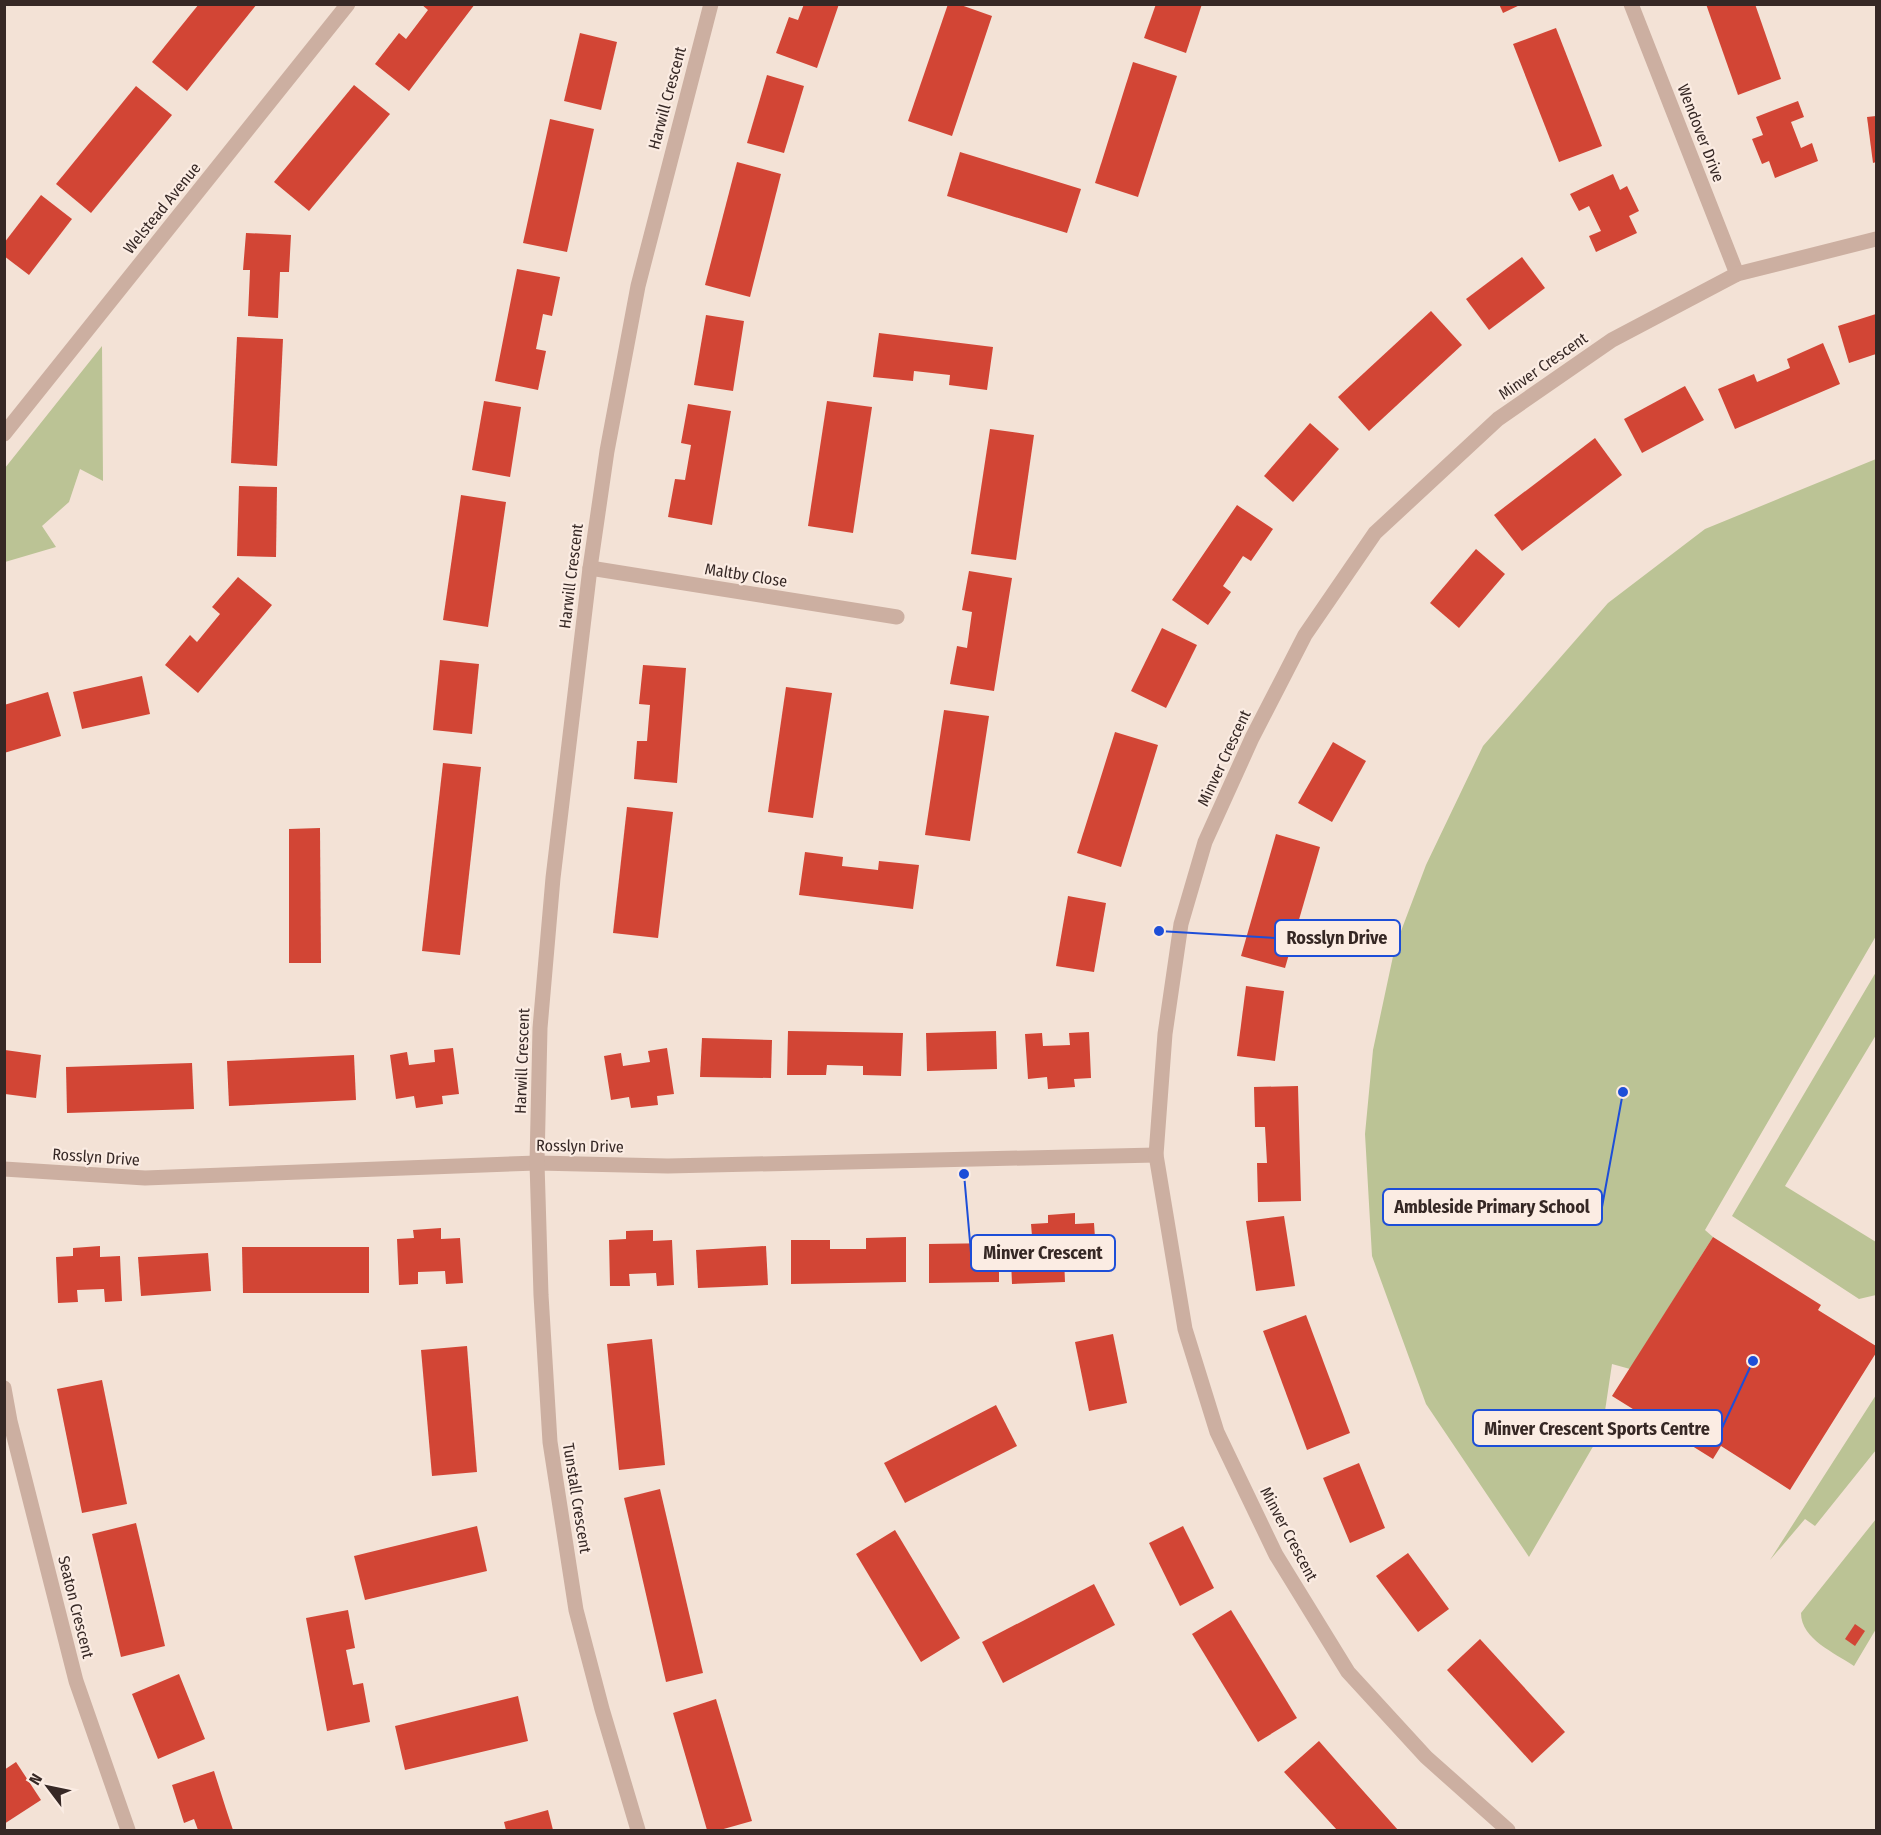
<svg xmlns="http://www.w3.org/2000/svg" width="1881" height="1835" viewBox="0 0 1881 1835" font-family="'Fira Sans Condensed',sans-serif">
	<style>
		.green { fill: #bbc395 }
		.building { fill: #d24535 }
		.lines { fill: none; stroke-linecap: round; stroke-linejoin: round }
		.minor { stroke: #ccafa1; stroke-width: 15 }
		.labels { text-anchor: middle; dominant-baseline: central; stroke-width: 4.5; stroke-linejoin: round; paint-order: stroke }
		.street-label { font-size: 16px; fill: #362825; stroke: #fbece3 }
		.leader { fill: none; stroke: #1d4ed8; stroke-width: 2 }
		.callout-dot { fill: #1d4ed8; stroke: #fbece3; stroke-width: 2 }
		.callout { fill: #fbece3; stroke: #1d4ed8; stroke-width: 2 }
		.callout-label { font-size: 18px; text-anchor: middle; font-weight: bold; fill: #362825 }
	</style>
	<rect width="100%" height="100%" fill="#f3e2d6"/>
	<g class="green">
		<polygon points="102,346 103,481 80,469 69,502 42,526 56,547 5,562 5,468"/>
		<polygon points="1876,459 1876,936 1705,1230 1713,1237 1630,1369 1612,1364 1602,1431 1529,1557 1426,1404 1372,1256 1365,1134 1373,1050 1395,947 1426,865 1483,746 1608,603 1705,529"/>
		<polygon points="1876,972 1876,1035 1785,1186 1876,1242 1876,1295 1859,1299 1732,1216"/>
		<polygon points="1876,1395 1876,1450 1815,1526 1805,1519 1770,1560"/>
		<path d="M 1876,1519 L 1876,1629 L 1854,1666 C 1835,1653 1801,1639 1801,1613 Z"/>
	</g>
	<g class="building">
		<polygon points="199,4 257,4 187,91 152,62"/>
		<polygon points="421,4 475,4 409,91 375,64 399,33 406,39 428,10"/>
		<polygon points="804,4 839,4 817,68 776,53 789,17 798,20"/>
		<polygon points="948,4 958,4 992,16 952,136 908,121"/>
		<polygon points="1156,4 1202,4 1186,53 1144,38"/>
		<polygon points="1499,4 1522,4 1503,13"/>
		<polygon points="1706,4 1755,4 1781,79 1738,95"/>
		<polygon points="1556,28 1602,146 1559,162 1513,44"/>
		<polygon points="580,33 617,42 601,110 564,101"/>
		<polygon points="1133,62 1177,76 1138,197 1095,183"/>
		<polygon points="767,75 804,86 784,153 747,143"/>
		<polygon points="354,85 390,114 309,211 274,182"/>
		<polygon points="136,86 172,115 91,213 56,184"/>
		<polygon points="1798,101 1804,117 1791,122 1801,148 1812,143 1818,161 1775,178 1769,161 1762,164 1752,139 1763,135 1756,117"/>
		<polygon points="1876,116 1876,162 1873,163 1867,117"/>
		<polygon points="550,119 594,129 567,252 523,243"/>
		<polygon points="960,152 1081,189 1067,233 947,196"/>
		<polygon points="737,162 781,174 750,297 705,285"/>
		<polygon points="1613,174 1620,190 1627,186 1639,211 1629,216 1637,233 1596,252 1589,236 1601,231 1589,206 1579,211 1570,194"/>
		<polygon points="41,195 72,219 29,275 4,256 4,243"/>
		<polygon points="246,233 291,235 289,272 280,272 278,318 248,316 250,270 243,270"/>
		<polygon points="1522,257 1545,288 1489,330 1466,299"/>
		<polygon points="517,269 560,277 552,316 543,314 536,349 546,351 538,390 495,381"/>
		<polygon points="1431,311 1462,345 1369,431 1338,397"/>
		<polygon points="1876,314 1876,354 1849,363 1838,326"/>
		<polygon points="706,315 744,321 733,391 694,385"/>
		<polygon points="879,333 993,347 987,390 949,385 950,375 914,371 913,381 873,377"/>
		<polygon points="237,337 283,339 277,466 231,463"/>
		<polygon points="1823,343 1840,384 1735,429 1718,389 1754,374 1757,382 1790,368 1787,359"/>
		<polygon points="1685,386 1704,420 1642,453 1624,419"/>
		<polygon points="484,401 521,407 510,477 472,470"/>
		<polygon points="827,401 872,407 853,533 808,526"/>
		<polygon points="688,404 731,411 712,525 668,517 675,479 685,480 691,445 681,443"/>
		<polygon points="1310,423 1339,449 1293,502 1264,476"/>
		<polygon points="990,429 1034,435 1016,560 971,554"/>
		<polygon points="1595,438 1622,475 1522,551 1494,515"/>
		<polygon points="239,486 277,487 276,557 237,556"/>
		<polygon points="461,495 506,502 488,627 443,620"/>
		<polygon points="1237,505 1273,529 1251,561 1243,556 1223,586 1231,592 1208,625 1172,600"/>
		<polygon points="1476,549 1505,574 1459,628 1430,603"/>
		<polygon points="969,571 1012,578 994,691 950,684 957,646 967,648 972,612 962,610"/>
		<polygon points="238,577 272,605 198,693 165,665 190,635 197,642 220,614 212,607"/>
		<polygon points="1162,628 1197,645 1166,708 1131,691"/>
		<polygon points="440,660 479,664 472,734 433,730"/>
		<polygon points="643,665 686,668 677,783 634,779 637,741 647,741 650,705 639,704"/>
		<polygon points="142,676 150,714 82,729 73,692"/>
		<polygon points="786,687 832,693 813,818 768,812"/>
		<polygon points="48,692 61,736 4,753 4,705"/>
		<polygon points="944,710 989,716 970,841 925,835"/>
		<polygon points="1115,732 1158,745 1121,867 1077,853"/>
		<polygon points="1333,742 1366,761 1332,822 1298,803"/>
		<polygon points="443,763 481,767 460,955 422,951"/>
		<polygon points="627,807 673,812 658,938 613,933"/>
		<polygon points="320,828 321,963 289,963 289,829"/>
		<polygon points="1276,834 1320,847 1285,968 1241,956"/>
		<polygon points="805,852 843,857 842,866 878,870 879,861 919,865 913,909 799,895"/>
		<polygon points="1068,896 1106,903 1094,972 1056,966"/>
		<polygon points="1246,986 1284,991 1275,1061 1237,1056"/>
		<polygon points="788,1031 903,1033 901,1076 863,1075 863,1066 827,1065 826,1075 787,1075"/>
		<polygon points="996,1031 997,1069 927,1071 926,1033"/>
		<polygon points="1089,1032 1091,1078 1074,1079 1075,1087 1048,1089 1047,1077 1028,1079 1025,1034 1042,1033 1043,1046 1070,1045 1069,1033"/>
		<polygon points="702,1038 772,1040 771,1078 700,1077"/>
		<polygon points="453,1048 459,1094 442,1096 443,1104 416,1108 414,1096 396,1099 390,1055 407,1052 409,1065 435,1062 434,1050"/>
		<polygon points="667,1048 674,1094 657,1096 658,1105 631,1108 629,1097 611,1100 604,1056 621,1053 623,1066 650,1062 648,1051"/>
		<polygon points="5,1050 41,1055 36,1098 5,1094"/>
		<polygon points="354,1055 356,1100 229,1106 227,1061"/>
		<polygon points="192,1063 194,1109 67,1113 66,1067"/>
		<polygon points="1298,1086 1301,1201 1258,1202 1257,1163 1267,1163 1265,1127 1255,1127 1254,1087"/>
		<polygon points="1075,1213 1075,1224 1094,1223 1097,1268 1080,1269 1079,1256 1064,1257 1065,1282 1012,1284 1010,1237 1032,1236 1031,1224 1048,1223 1048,1215"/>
		<polygon points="1284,1216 1295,1286 1256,1291 1246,1221"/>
		<polygon points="441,1228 441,1239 460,1238 463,1283 446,1284 445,1271 418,1272 418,1284 399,1285 397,1239 414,1238 413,1230"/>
		<polygon points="653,1230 653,1241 672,1240 674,1285 657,1286 656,1273 629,1274 630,1286 610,1286 609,1240 626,1239 626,1231"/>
		<polygon points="906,1237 906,1282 791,1284 791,1240 830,1240 830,1249 866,1249 866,1238"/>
		<polygon points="1713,1237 1821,1305 1818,1310 1876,1346 1876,1353 1790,1490 1721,1446 1713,1459 1612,1396"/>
		<polygon points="999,1243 999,1282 929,1283 929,1244"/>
		<polygon points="100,1246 100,1257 120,1256 122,1301 105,1302 104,1289 77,1290 78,1302 58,1303 56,1257 73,1256 73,1248"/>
		<polygon points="766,1246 768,1285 698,1288 696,1250"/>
		<polygon points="242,1247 369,1247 369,1293 243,1293"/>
		<polygon points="208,1253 211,1291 141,1296 138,1257"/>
		<polygon points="1306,1315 1350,1433 1307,1450 1263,1331"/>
		<polygon points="1113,1334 1127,1403 1089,1411 1075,1342"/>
		<polygon points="652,1339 665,1465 619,1470 607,1344"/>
		<polygon points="467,1346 477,1472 432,1476 421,1350"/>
		<polygon points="102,1380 127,1504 82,1513 57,1389"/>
		<polygon points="996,1405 1017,1446 905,1503 884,1463"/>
		<polygon points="1359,1463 1385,1528 1350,1543 1323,1478"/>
		<polygon points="660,1489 703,1673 666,1682 624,1498"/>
		<polygon points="136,1523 165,1646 121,1657 92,1534"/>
		<polygon points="477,1526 487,1571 365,1600 354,1556"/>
		<polygon points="1183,1526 1214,1588 1180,1606 1149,1543"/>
		<polygon points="895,1530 960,1638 921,1662 856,1554"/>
		<polygon points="1408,1553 1449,1609 1418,1632 1376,1576"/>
		<polygon points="1094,1584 1115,1625 1003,1683 982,1642"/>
		<polygon points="348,1610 355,1648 346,1650 353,1685 363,1683 370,1722 327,1731 306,1618"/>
		<polygon points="1231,1610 1297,1718 1258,1742 1192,1634"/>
		<polygon points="1855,1624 1865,1631 1855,1646 1845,1639"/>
		<polygon points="1480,1639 1565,1732 1532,1763 1447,1670"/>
		<polygon points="179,1674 205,1739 158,1759 132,1694"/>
		<polygon points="518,1696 528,1741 405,1770 395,1726"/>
		<polygon points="716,1699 752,1821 720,1830 707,1830 673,1713"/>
		<polygon points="1319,1741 1340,1765 1398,1830 1337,1830 1284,1772"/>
		<polygon points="16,1762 41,1800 4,1824 4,1770"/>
		<polygon points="214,1771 226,1809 233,1830 198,1830 194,1819 184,1823 172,1785"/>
		<polygon points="548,1810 553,1830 506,1830 504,1822"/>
	</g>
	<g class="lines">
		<g class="minor">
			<polyline points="1631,4 1737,274"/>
			<polyline points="4,434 348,4"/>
			<polyline points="590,568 897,617"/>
			<polyline points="4,1169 145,1178 537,1163 668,1166 1156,1155"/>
			<polyline points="4,1388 10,1421 76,1681 128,1830"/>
			<polyline points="638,1830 602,1709 576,1610 550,1442 541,1295 537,1163 540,1028 553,878 590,568 607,451 638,286 711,4"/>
			<polyline points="1508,1830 1426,1757 1348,1672 1276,1555 1217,1432 1185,1329 1156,1155 1165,1034 1181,924 1205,842 1252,738 1305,635 1375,533 1498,419 1612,340 1737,274 1876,239"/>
		</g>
	</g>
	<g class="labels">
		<g class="street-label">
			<text transform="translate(667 98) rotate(-75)">Harwill Crescent</text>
			<text transform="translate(1701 133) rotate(69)">Wendover Drive</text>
			<text transform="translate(162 208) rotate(-51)">Welstead Avenue</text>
			<text transform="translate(1543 366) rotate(-35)">Minver Crescent</text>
			<text transform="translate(746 575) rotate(9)">Maltby Close</text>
			<text transform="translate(571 576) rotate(-83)">Harwill Crescent</text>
			<text transform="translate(1224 758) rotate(-65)">Minver Crescent</text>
			<text transform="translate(522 1061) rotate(-88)">Harwill Crescent</text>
			<text transform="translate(580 1146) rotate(1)">Rosslyn Drive</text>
			<text transform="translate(96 1157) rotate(4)">Rosslyn Drive</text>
			<text transform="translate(577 1498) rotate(81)">Tunstall Crescent</text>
			<text transform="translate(1289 1534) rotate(62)">Minver Crescent</text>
			<text transform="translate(76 1607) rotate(76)">Seaton Crescent</text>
		</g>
	</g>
	<path class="leader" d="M1159 931L1275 938M1623 1092L1602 1207M964 1174L971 1253M1753 1361L1722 1428"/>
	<g class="callout-dot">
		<circle cx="1159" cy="931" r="6"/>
		<circle cx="1623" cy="1092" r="6"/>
		<circle cx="964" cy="1174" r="6"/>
		<circle cx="1753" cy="1361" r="6"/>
	</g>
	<g class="callout">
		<rect x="1275" y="920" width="125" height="36" rx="6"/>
		<rect x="1383" y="1189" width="219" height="36" rx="6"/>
		<rect x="971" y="1235" width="144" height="36" rx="6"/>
		<rect x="1473" y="1410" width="249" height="36" rx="6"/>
	</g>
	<g class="callout-label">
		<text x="1337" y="944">Rosslyn Drive</text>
		<text x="1492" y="1213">Ambleside Primary School</text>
		<text x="1043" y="1259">Minver Crescent</text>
		<text x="1597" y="1435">Minver Crescent Sports Centre</text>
	</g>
	<rect width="1881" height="1835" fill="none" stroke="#362825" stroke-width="12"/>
	<g transform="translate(48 1787) rotate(302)" stroke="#fbece3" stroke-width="4.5" paint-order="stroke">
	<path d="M0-4.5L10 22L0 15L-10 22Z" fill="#362825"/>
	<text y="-9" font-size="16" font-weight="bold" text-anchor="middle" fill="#362825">N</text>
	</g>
</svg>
